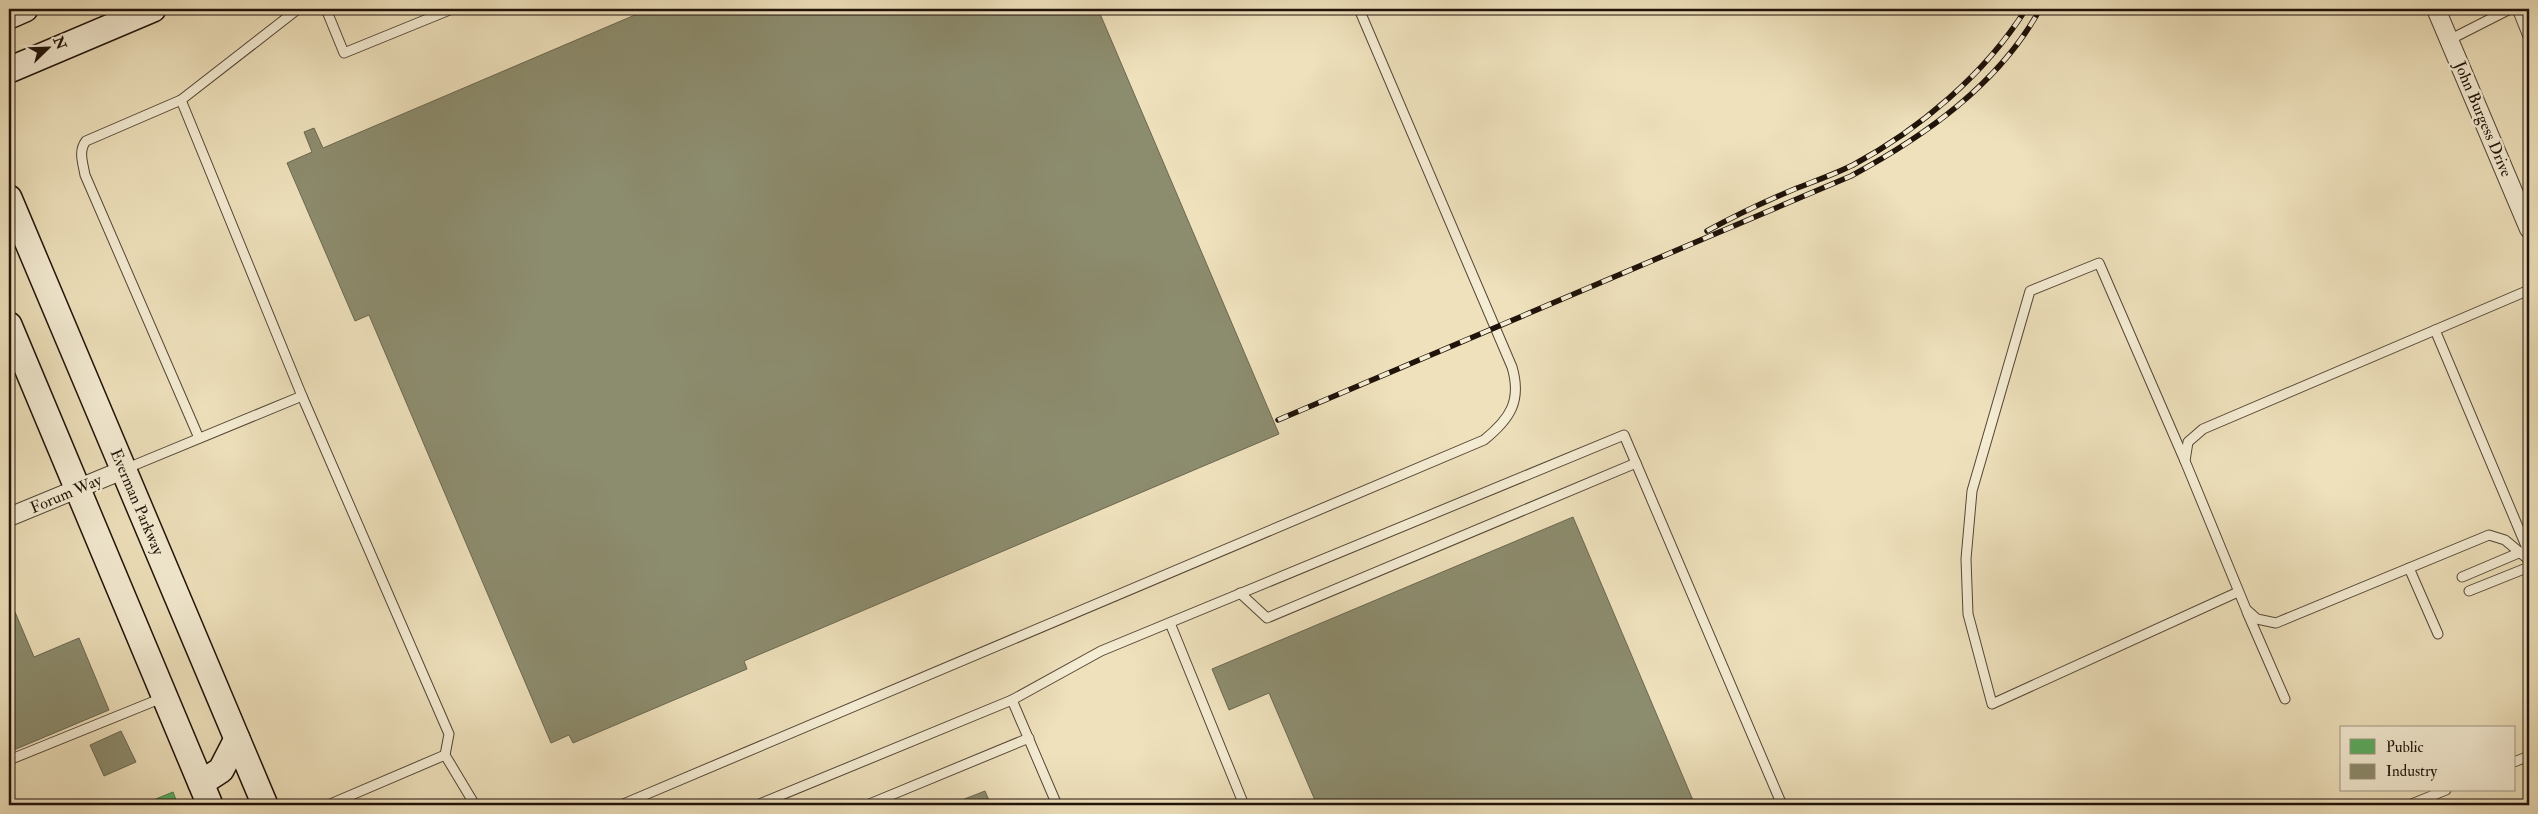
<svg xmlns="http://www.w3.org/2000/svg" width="2538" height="814" viewBox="0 0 2538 814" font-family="'IM FELL Double Pica',serif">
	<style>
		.public { fill: #5aae61; stroke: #498047 }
		.industry { fill: #8c8c6e; stroke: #6c6850 }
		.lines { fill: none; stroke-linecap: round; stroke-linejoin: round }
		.lane-casing { stroke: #544636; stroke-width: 11 }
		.street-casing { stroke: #544636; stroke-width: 20 }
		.secondary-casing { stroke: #20130a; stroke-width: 28 }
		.lane { stroke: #f4ecd3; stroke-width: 9 }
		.street { stroke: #f4ecd3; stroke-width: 18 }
		.secondary { stroke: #f4ecd3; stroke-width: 25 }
		.rail-casing { stroke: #20130a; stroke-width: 5.5 }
		.rail { stroke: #f4ecd3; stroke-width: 4; stroke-dasharray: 11; stroke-linecap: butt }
		.labels { text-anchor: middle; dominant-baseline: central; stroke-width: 5; stroke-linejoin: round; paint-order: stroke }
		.street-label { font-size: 16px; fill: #20130a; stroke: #f4ecd3 }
	</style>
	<rect width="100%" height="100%" fill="#eee1bc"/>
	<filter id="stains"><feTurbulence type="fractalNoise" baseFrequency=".004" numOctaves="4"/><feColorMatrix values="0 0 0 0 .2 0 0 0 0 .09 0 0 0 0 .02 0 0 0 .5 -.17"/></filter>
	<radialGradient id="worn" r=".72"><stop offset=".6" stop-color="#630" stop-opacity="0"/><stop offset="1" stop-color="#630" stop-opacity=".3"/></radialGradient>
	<polygon class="public" points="173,792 178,805 141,805"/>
	<g class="industry">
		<polygon points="649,9 1098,9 1279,434 744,661 747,669 573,743 569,735 551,743 369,315 355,321 287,163 312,152 304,132 314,128 323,148"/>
		<polygon points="1573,517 1695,805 1317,805 1269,693 1229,710 1212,669"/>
		<polygon points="15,612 34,657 79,638 109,710 9,752 9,615"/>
		<polygon points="121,731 136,762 104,776 90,745"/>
		<polygon points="985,791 991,805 949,805"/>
	</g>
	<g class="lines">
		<g class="lane-casing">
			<g id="lane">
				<polyline points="326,9 344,53 452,9"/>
				<polyline points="2517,9 2529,39"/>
				<polyline points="2449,40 2510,9"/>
				<path d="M 181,100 L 86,141 C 78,151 83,163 85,175 L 199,438"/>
				<polyline points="2529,290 2203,429 2188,442 2185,461 2246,609 2257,619 2276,623 2489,535 2505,540 2529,560"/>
				<polyline points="2435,330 2529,553"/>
				<polyline points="302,396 449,734 445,755"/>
				<polyline points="2185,461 2099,263 2030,291 1972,491 1966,559 1968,614 1992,704 2238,592"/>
				<polyline points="125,469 302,396 181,100 298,9"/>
				<polyline points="2409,568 2438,634"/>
				<polyline points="2462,577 2521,552"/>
				<polyline points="2469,591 2529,567"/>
				<polyline points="1240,593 1267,618 1636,463"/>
				<polyline points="2247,612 2285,699"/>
				<polyline points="1170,623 1244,805"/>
				<polyline points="1012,700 1101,651 1624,435 1782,805"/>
				<polyline points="9,760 162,698"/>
				<polyline points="2514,762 2529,756"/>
				<polyline points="328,805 445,755 475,805"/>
				<path d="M 621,805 L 1484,440 C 1510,419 1522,401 1512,367 L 1359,9"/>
				<polyline points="757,805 1012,700 1057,805"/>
				<polyline points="867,805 1029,738"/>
				<polyline points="2409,805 2446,790"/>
			</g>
		</g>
		<g class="street-casing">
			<g id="street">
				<polyline points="2436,9 2529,229"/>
				<polyline points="9,517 123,470"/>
			</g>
		</g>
		<g class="secondary-casing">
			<g id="secondary">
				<polyline points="9,16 25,9"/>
				<polyline points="9,70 153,9"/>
				<polyline points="9,198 265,805"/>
				<polyline points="9,325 210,805"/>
				<polyline points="201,783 221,770 237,739"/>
			</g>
		</g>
		<use href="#lane" class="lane"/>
		<use href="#street" class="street"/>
		<use href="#secondary" class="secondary"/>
		<g class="rail-casing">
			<g id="rail">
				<path d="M 1707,231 C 1736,215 1766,201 1797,188 C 1815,181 1835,174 1853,165 C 1920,129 1985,74 2026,9"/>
				<path d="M 1278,420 L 1851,176 C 1925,136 1999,84 2040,9"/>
			</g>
		</g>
		<use href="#rail" class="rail"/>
	</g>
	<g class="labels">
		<g class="street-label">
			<text transform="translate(2483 119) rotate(67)">John Burgess Drive</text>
			<text transform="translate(66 494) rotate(-23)">Forum Way</text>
			<text transform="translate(137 502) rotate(67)">Everman Parkway</text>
		</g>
	</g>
	<rect width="2538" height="814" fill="none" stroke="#eee1bc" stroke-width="30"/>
	<rect x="10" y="10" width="2518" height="794" fill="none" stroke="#20130a" stroke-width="2.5"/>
	<rect x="15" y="15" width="2508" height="784" fill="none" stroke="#20130a"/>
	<rect x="2340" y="726" width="175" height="65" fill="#f4ecd3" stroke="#9f9583"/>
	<rect x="2350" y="739" width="25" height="15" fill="#5aae61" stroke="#9f9583"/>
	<text x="2386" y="752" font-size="15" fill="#20130a">Public</text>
	<rect x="2350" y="764" width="25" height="15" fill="#8c8c6e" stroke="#9f9583"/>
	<text x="2386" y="776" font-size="15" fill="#20130a">Industry</text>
	<g transform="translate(48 48) rotate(67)" stroke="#f4ecd3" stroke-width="4" paint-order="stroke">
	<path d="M0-4L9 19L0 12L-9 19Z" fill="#20130a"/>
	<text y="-8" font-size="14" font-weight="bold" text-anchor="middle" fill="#20130a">N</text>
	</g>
	<rect width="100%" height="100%" filter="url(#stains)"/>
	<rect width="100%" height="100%" fill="url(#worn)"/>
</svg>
